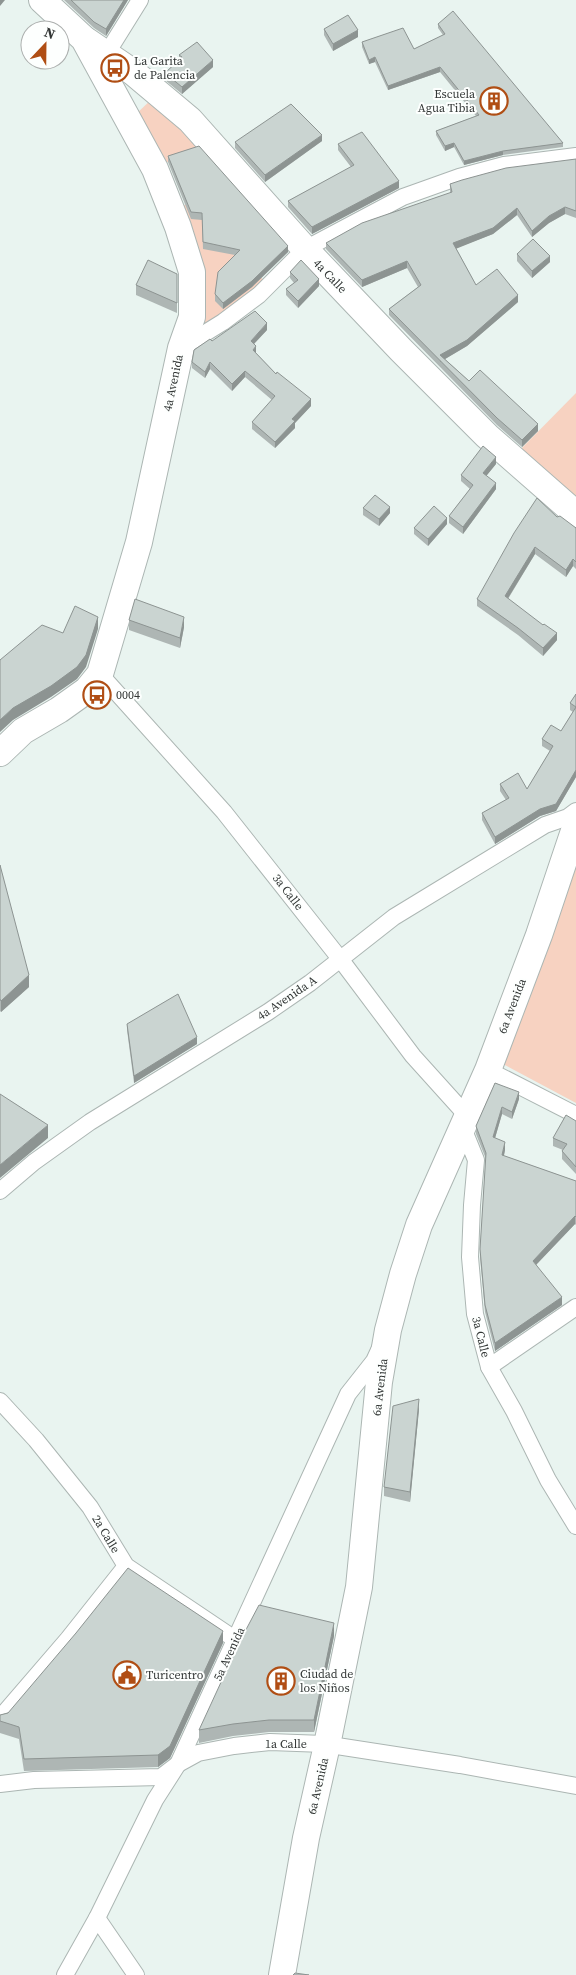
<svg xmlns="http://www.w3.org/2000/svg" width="576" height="1975" viewBox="0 0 576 1975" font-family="'Source Serif 4',serif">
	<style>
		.green { fill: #f7d2c1 }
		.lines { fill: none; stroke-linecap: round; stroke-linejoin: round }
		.minor-casing { stroke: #acb6b3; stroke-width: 18 }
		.primary-casing { stroke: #acb6b3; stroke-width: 28 }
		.minor { stroke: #fff; stroke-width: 16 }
		.primary { stroke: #fff; stroke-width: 26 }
		.wall { fill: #aeb6b4 }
		.shaded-wall { fill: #8d9492 }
		.building { fill: #cad4d1; stroke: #8d9492 }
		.labels { text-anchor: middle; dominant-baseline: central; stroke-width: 4; stroke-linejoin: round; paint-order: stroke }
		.poi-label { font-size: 12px; fill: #323635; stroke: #fdfffe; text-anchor: start }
		.street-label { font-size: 12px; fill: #323635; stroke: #fdfffe }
	</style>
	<rect width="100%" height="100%" fill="#e9f4f0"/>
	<g class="green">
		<polygon points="153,98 206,151 161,164 135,115"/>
		<polygon points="223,203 216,240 265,281 228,314 202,326 181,205"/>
		<polygon points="576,393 576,506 517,453"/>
		<polygon points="576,860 576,1103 503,1064"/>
	</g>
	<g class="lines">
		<g class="minor-casing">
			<g id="minor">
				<polyline points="105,52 112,45 140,0"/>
				<polyline points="181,348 223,322 259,295 305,249 403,197 459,177 504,165 576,156"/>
				<polyline points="100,674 224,812 341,960 413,1056 468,1117"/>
				<polyline points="488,1070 576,1115"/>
				<polyline points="463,1128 476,1160 472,1205 470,1257 475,1314 489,1367 514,1411 548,1480 576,1526"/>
				<polyline points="0,1191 34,1162 90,1122 268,1012 310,983 394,917 545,825 568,817 576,811"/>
				<polyline points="489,1367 576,1307"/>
				<polyline points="0,1401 36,1440 90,1507 126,1566 236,1640"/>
				<polyline points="0,1718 68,1639 126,1566"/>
				<polyline points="0,1784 34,1780 161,1777 178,1764 198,1753 234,1746 270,1742 324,1744 460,1765 576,1786"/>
				<polyline points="97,1918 136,1975"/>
				<polyline points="65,1975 97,1918 155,1800 178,1764 348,1394 374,1361 380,1348"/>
			</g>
		</g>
		<g class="primary-casing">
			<g id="primary">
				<polyline points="87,41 134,73 190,120 305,249 401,350 487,436 576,514"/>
				<polyline points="0,753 23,731 59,710 87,690 100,674 139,542 181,348 192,317 192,272 178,227 155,169 84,39 42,0"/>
				<polyline points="282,1975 306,1838 327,1745 359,1587 379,1382 388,1330 403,1274 419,1225 488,1070 539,935 576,825"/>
			</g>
		</g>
		<use href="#minor" class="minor"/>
		<use href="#primary" class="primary"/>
	</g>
	<g class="wall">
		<polygon points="64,0 128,0 106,36 94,28"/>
		<polygon points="438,24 563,143 563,147 503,155 464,165 454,147 445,151 436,135 436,131 476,116 440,72 388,90 375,62 369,64 362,47 362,42 414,49 443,35 438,28"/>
		<polygon points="324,29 358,37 333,51 324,35"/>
		<polygon points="179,55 213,67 182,94 165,80 165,73 179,60"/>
		<polygon points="322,141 265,182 235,148 235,142"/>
		<polygon points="338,144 399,188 312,234 288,207 288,201 351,167 338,150"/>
		<polygon points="168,156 288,252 252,287 223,309 215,301 215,294 235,255 203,249 202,220 191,219 168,162"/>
		<polygon points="576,159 576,218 565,214 549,223 532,237 517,215 493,234 456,248 476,285 518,302 467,346 445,359 469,381 538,431 522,447 497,425 389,315 389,309 418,287 407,268 362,287 326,249 326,243 450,193 450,184"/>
		<polygon points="517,254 550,262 532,278 517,261"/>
		<polygon points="290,272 319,286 298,308 286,295 286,289 294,283 290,278"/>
		<polygon points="177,274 177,313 136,295 136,285"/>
		<polygon points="267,330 254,344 256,353 276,374 311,406 295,423 295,428 275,448 252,429 252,422 272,400 245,377 232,391 210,369 205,378 192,368 192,362 212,341"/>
		<polygon points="496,464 486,476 496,489 463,534 449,523 449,516 470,489 461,481 461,475"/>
		<polygon points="363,508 390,513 379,526 363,515"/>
		<polygon points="557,517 576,528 576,569 573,566 566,577 535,554 508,599 557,640 543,656 518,635 477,606 477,599"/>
		<polygon points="447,524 428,546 414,534 414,528"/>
		<polygon points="129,620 184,627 180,648 129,630"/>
		<polygon points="576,694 576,777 556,811 540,816 495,844 482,820 482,813 506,800 500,791 500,784 527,789 550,751 542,746 542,739 561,731 573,712 570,710 570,703"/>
		<polygon points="0,865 29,987 1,1012 0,1011"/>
		<polygon points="127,1024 197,1044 134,1083 127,1030"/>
		<polygon points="495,1083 519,1099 512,1119 502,1114 495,1138 505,1150 504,1156 576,1181 576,1225 575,1224 536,1265 562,1305 495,1351 485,1312 480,1257 486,1159 476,1134 476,1126"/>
		<polygon points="576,1121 576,1174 562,1159 562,1151 563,1150 553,1146 553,1138"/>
		<polygon points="419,1409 410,1502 384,1496 384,1487"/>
		<polygon points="334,1636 314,1732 269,1732 233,1736 199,1743 199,1730"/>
		<polygon points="223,1643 170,1758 158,1767 24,1771 19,1739 0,1733 0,1715"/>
	</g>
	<g class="shaded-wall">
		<polygon points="0,0 5,0 0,6"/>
		<polygon points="124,0 128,0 106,36 106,29"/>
		<polygon points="358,30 358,37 333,51 333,44"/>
		<polygon points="375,57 375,62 369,64 369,60"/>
		<polygon points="213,60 213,67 182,94 182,87"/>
		<polygon points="440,67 440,72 388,90 388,86"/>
		<polygon points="322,135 322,141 265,182 265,175"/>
		<polygon points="454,143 454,147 445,151 445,146"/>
		<polygon points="503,151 503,155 464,165 464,161"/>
		<polygon points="399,181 399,188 312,234 312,227"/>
		<polygon points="565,207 565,214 549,223 532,237 532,231 549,216"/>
		<polygon points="517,208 517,215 493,234 453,250 453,243"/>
		<polygon points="288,246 288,252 252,287 223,309 223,303"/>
		<polygon points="550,256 550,262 532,278 532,271"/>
		<polygon points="407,261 407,268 362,287 362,280"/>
		<polygon points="319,279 319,286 298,308 298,301"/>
		<polygon points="518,295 518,302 467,346 440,362 440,355"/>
		<polygon points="267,323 267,330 251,347 251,341"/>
		<polygon points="256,346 256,353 253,350"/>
		<polygon points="210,362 210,369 205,378 205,372"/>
		<polygon points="245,371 245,377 232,391 232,384"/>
		<polygon points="311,399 311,406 295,423 295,428 275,448 275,442 292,419"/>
		<polygon points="538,424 538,431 522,447 522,440"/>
		<polygon points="496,457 496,464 483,480 483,473"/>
		<polygon points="496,483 496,489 463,534 463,527"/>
		<polygon points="390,507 390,513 379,526 379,519"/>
		<polygon points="447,518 447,524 428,546 428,539"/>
		<polygon points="535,547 535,554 505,603 505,596"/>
		<polygon points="573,559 573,566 566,577 566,570"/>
		<polygon points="98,617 98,629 86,667 77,679 51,697 13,720 0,732 0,720 13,708"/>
		<polygon points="184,617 184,627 180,648 180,638"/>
		<polygon points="557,633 557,640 543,656 543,648"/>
		<polygon points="576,770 576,777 556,811 540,816 495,844 495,837"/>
		<polygon points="29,975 29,987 1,1012 1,1001"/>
		<polygon points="197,1037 197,1044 134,1083 134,1076"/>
		<polygon points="519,1092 519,1099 512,1119 512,1112"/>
		<polygon points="502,1107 502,1114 493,1145 493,1137"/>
		<polygon points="48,1125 48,1138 0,1178 0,1165"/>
		<polygon points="505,1142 505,1150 502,1163 502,1155"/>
		<polygon points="575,1216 575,1224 533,1268 533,1261"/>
		<polygon points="562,1297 562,1305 495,1351 495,1343"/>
		<polygon points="419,1399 419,1409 410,1502 410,1492"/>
		<polygon points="334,1623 334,1636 314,1732 314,1720"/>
		<polygon points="223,1631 223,1643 170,1758 158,1767 158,1755"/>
	</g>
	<g class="building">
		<polygon points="71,0 124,0 106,29 94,22"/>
		<polygon points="453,11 563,143 503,151 464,161 454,143 445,146 436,131 479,115 440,67 388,86 375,57 369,60 362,42 403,28 414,49 445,34 438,24"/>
		<polygon points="348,15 358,30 333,44 324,29"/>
		<polygon points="197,42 213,60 182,87 165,73 182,57 179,55"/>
		<polygon points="291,104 322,135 265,175 235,142"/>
		<polygon points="362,132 399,181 312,227 288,201 354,165 338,144"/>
		<polygon points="199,146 288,246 252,281 223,303 215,294 218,272 240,250 203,242 202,213 191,212 168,156"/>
		<polygon points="576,159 576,211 565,207 549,216 532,231 517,208 493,228 453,243 476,285 497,269 518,295 467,340 440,355 469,381 480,370 538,424 522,440 497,418 389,309 421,285 407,261 362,280 326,243 362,223 452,192 450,184 462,180 506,168"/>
		<polygon points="533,239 550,256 532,271 517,254"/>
		<polygon points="148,260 177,274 177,303 136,285"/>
		<polygon points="301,260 319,279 298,301 286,289 298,280 290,272"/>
		<polygon points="255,311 267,323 251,341 256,346 253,350 276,374 277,372 311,399 292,419 295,421 275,442 252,422 275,396 245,371 232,384 210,362 205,372 192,362 194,350 210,339 212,341"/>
		<polygon points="483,446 496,457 483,473 496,483 463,527 449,516 473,485 461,475"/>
		<polygon points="375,495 390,507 379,519 363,508"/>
		<polygon points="537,498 557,517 560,516 576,528 576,562 573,559 566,570 535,547 505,596 543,625 544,624 557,633 543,648 518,628 477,599 514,533"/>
		<polygon points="434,506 447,518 428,539 414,528"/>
		<polygon points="135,599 184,617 180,638 129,620"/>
		<polygon points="75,606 98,617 86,655 77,667 51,686 13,708 0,720 0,660 42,625 63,633"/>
		<polygon points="576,694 576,770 556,804 540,809 495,837 482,813 509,798 500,784 518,773 527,789 553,746 542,739 551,725 561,731 576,707 570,703"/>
		<polygon points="0,865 29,975 1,1001 0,999"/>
		<polygon points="178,994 197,1037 134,1076 127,1024"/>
		<polygon points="495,1083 519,1092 512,1112 502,1107 493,1137 505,1142 502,1155 576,1181 576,1217 575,1216 533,1261 562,1297 495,1343 485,1305 480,1249 486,1153 476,1126"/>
		<polygon points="0,1094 48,1125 0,1165"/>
		<polygon points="566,1115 576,1121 576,1167 562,1151 567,1144 553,1138"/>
		<polygon points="419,1399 410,1492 384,1487 393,1406"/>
		<polygon points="128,1568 223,1631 170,1746 158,1755 24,1759 19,1727 0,1721 0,1715 8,1713 76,1633"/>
		<polygon points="259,1605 334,1623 314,1720 269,1720 233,1724 199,1730 240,1641"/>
		<polygon points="295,1973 309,1975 293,1975"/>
	</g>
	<defs>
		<g id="bus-ring" transform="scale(1.4375)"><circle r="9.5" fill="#fdfffe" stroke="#b04e14" stroke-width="1.5"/><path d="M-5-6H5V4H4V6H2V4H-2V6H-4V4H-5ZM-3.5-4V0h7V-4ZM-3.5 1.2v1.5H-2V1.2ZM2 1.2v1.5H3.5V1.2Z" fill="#b04e14"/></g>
		<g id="building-ring" transform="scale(1.4375)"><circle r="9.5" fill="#fdfffe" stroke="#b04e14" stroke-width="1.5"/><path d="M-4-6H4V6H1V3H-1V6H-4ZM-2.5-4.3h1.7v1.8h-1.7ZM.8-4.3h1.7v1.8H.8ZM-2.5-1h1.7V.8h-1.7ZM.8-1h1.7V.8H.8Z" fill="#b04e14"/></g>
		<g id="civic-ring" transform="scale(1.4375)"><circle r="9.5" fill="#fdfffe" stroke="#b04e14" stroke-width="1.5"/><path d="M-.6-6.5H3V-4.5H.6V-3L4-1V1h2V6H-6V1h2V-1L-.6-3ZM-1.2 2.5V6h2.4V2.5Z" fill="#b04e14"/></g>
	</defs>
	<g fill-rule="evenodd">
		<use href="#bus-ring" x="115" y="68"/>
		<use href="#building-ring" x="494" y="101"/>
		<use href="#bus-ring" x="97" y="695"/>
		<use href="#civic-ring" x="127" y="1675"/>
		<use href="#building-ring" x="281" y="1681"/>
	</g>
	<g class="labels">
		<g class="poi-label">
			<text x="134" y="61">La Garita<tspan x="134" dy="14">de Palencia</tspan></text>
			<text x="475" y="94" text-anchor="end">Escuela<tspan x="475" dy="14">Agua Tibia</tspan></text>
			<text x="116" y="695">0004</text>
			<text x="300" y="1674">Ciudad de<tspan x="300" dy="14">los Niños</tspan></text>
			<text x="146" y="1675">Turicentro</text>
		</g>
		<g class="street-label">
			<text transform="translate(330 276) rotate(46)">4a Calle</text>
			<text transform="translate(173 383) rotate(-78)">4a Avenida</text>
			<text transform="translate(288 892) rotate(52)">3a Calle</text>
			<text transform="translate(287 998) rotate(-34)">4a Avenida A</text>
			<text transform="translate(512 1006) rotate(-69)">6a Avenida</text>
			<text transform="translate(481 1337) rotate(76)">3a Calle</text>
			<text transform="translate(380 1387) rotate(-83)">6a Avenida</text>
			<text transform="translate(106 1534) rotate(59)">2a Calle</text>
			<text transform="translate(229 1654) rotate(-65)">5a Avenida</text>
			<text x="286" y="1744">1a Calle</text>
			<text transform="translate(318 1786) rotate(-77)">6a Avenida</text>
		</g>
	</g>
	<g transform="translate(45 45) rotate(22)"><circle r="24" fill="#fdfffe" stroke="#acafae"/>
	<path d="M0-4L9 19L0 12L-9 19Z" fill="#b04e14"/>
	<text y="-8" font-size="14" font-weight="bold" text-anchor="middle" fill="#323635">N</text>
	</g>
</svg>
